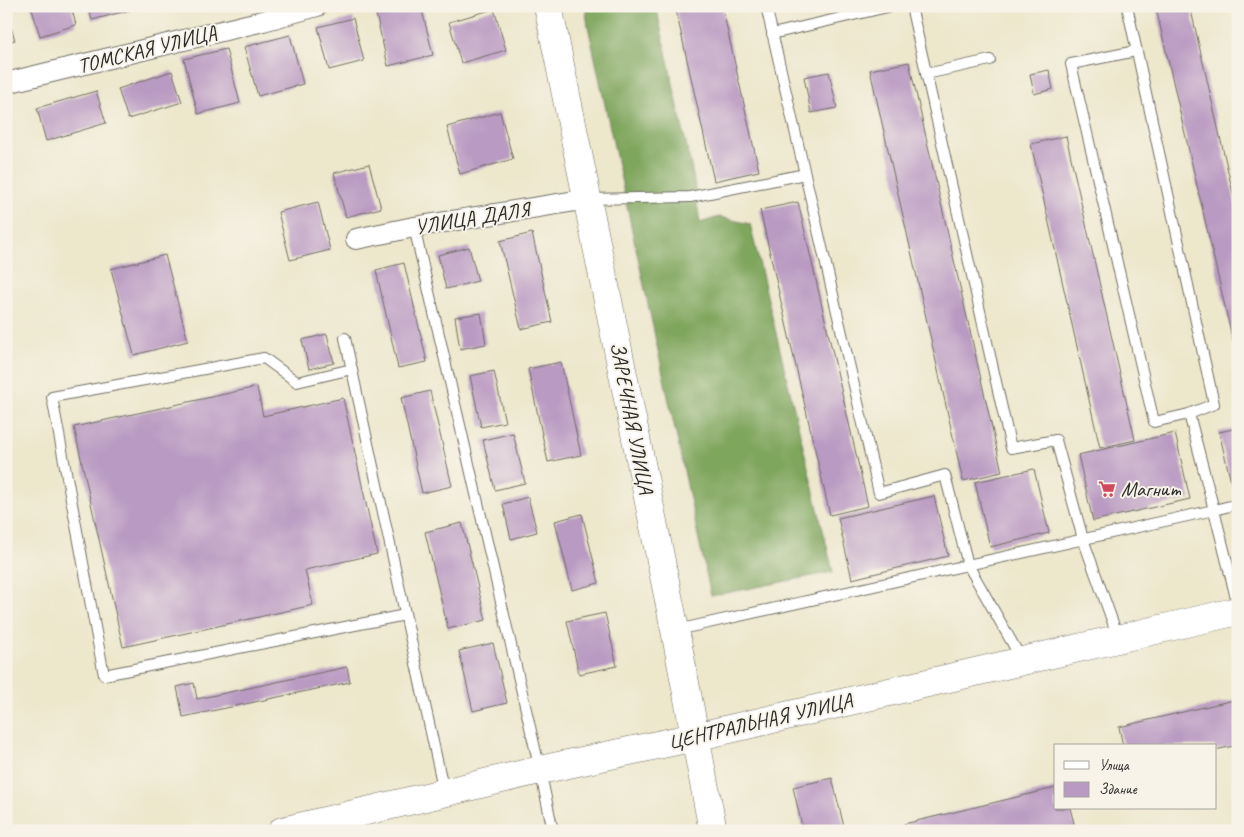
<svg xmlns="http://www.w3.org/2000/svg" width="1244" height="837" viewBox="0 0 1244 837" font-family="Caveat,sans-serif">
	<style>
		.forest { fill: #7fa65d; stroke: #556844 }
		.building { fill: #b99ac2 }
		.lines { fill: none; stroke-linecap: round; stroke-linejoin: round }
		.lane-casing { stroke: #6f6d63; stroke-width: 12 }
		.street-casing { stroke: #6f6d63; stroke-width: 22 }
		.secondary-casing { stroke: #6f6d63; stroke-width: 29 }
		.lane { stroke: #fff; stroke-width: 10 }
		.street { stroke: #fff; stroke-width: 20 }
		.secondary { stroke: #fff; stroke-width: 28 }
		.labels { text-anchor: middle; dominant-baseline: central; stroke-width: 4; stroke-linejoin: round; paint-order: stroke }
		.street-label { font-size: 21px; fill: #2b2b2b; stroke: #f7f3e8 }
		.poi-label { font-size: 21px; fill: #2b2b2b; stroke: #f7f3e8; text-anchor: start }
	</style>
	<rect width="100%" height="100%" fill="#f7f3e8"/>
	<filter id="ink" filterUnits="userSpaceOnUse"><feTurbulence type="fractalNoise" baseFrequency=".02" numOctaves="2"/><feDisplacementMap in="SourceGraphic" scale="10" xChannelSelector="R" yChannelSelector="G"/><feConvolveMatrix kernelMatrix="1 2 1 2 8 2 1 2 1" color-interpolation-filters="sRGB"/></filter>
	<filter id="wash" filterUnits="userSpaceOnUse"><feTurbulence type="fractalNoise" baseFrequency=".0096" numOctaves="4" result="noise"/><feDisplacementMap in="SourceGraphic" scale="20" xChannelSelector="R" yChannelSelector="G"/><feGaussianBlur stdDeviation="1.12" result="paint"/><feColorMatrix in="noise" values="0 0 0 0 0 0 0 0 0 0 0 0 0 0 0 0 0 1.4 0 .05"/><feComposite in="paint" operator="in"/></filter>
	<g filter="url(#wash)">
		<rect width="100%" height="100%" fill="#ede7cc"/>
		<polygon class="forest" points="585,6 656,6 693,175 700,223 719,217 750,224 833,572 711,596 588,26"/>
		<g id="blocks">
			<g class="building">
				<polygon points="31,6 71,6 76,25 40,36"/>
				<polygon points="88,6 129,6 130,10 92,20"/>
				<polygon points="408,6 421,6 433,55 388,66 376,14"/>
				<polygon points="675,6 722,6 759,171 714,181"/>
				<polygon points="1164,6 1190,6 1238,215 1238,363 1156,8"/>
				<polygon points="494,9 506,50 461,63 449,22"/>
				<polygon points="6,12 15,40 6,42"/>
				<polygon points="353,18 364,61 329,70 318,27"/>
				<polygon points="290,35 303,84 258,96 244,47"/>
				<polygon points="226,49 240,103 198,114 184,59"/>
				<polygon points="909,62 1002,472 963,481 870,70"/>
				<polygon points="1049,70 1053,89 1034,94 1030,74"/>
				<polygon points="172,71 182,102 128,119 118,89"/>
				<polygon points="829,72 837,108 811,113 804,77"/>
				<polygon points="96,91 106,123 46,141 37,108"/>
				<polygon points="500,112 513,159 460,174 447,127"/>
				<polygon points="1066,136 1135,440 1100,448 1031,144"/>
				<polygon points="369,164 381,208 346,217 334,173"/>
				<polygon points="318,202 330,250 290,260 278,212"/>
				<polygon points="798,202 868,506 830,515 760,210"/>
				<polygon points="532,233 552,322 521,329 500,241"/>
				<polygon points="469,247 478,281 446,289 438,255"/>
				<polygon points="165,255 188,341 134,355 111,269"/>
				<polygon points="404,263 427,362 398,368 376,270"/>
				<polygon points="481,313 486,344 460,349 455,317"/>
				<polygon points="327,334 334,363 309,369 302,340"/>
				<polygon points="561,362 581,455 548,462 528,369"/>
				<polygon points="494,371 505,422 481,427 470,376"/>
				<polygon points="257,387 263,416 343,398 377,554 305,570 313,605 123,647 74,427"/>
				<polygon points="430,391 452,486 422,493 401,398"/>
				<polygon points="1238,428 1238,484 1232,486 1219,432"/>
				<polygon points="513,433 525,483 495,490 483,440"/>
				<polygon points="1175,433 1190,499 1093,521 1078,455"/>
				<polygon points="1034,469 1049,533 990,547 975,482"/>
				<polygon points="934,496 948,556 852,579 838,518"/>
				<polygon points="528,497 537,532 511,539 503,504"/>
				<polygon points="582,514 599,583 572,590 555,521"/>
				<polygon points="462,523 486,620 448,629 425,532"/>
				<polygon points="605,613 617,666 579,674 567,621"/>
				<polygon points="493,643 507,703 473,711 459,651"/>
				<polygon points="347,667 350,682 183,717 177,687 194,683 197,699"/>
				<polygon points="1238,699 1238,745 1215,750 1215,746 1123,746 1119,727"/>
				<polygon points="832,778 845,831 803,831 793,787"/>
				<polygon points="1055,788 1055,808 1070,808 1076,831 905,831 904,824"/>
			</g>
		</g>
	</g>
	<g filter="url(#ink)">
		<use href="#blocks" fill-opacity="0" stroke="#6f6d63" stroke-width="1"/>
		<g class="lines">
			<g class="lane-casing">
				<g id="lane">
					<polyline points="911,6 1011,448 1056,440 1083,539 1118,637"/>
					<polyline points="1127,6 1214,404 1189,414 1214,510 1238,504"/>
					<polyline points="772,34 892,6"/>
					<polyline points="1136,51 1071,64 1154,422 1189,414"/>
					<polyline points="926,74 990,60"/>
					<polyline points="805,174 879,493 945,475 968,565 1022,660"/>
					<polyline points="588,199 690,197 805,174 766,6"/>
					<polyline points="414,227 540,770 553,831"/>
					<polyline points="345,338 444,792"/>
					<polyline points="352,369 297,382 264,358 52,397 104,675 405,615"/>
					<polyline points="677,630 1214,510 1238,606"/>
				</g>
			</g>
			<g class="street-casing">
				<g id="street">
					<polyline points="6,83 263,21 317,6"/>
					<polyline points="356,239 414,227 588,199"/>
				</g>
			</g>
			<g class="secondary-casing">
				<g id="secondary">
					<polyline points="548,6 675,630 713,831"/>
					<polyline points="282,831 540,770 695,737 1238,611"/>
				</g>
			</g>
			<use href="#lane" class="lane"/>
			<use href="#street" class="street"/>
			<use href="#secondary" class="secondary"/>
		</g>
	</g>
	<defs>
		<g id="supermarket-bare" transform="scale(1.35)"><path d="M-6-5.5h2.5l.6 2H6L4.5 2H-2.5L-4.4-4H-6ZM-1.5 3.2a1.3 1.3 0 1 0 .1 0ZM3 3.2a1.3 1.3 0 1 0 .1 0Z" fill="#d1495b" stroke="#f7f3e8" stroke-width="2.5" paint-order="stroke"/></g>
	</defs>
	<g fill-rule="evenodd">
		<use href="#supermarket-bare" x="1107" y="489"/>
	</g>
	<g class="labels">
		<g class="street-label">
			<text transform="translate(147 49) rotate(-14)">ТОМСКАЯ УЛИЦА</text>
			<text transform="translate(472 218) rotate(-9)">УЛИЦА ДАЛЯ</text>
			<text transform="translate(632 418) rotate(79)">ЗАРЕЧНАЯ УЛИЦА</text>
			<text transform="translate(760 721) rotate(-13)">ЦЕНТРАЛЬНАЯ УЛИЦА</text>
		</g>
		<g class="poi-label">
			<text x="1121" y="489">Магнит</text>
		</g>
	</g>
	<rect width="1244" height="837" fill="none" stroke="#f7f3e8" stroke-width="25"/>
	<rect x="1054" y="744" width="162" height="65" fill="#f7f3e8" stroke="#a5a39c"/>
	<rect x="1064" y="761" width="25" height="8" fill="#ffffff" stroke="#a5a39c"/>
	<text x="1099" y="770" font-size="15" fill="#2b2b2b">Улица</text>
	<rect x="1064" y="782" width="25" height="15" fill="#b99ac2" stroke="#a5a39c"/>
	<text x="1099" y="794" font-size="15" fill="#2b2b2b">Здание</text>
</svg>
